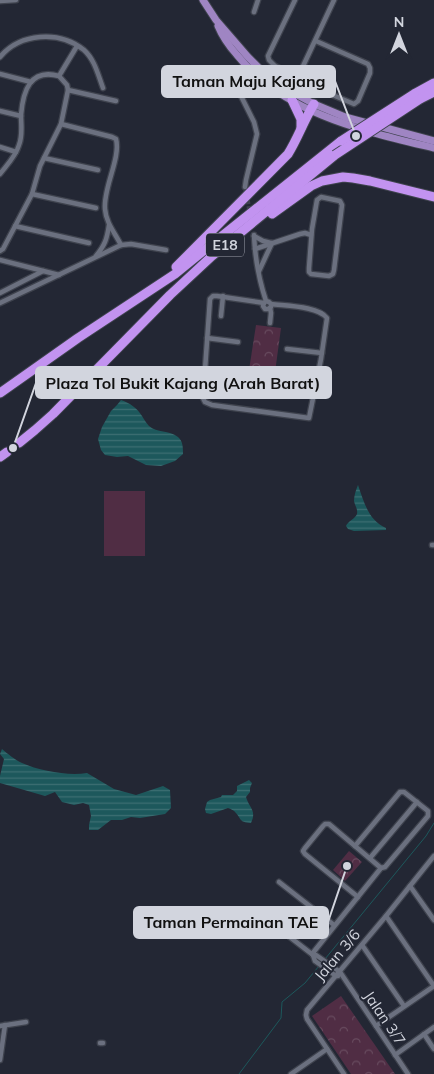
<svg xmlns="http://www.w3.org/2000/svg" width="434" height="1074" viewBox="0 0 434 1074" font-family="Mulish,sans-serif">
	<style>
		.forest { fill: url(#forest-crowns) }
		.pitch { fill: #502d44 }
		.water { fill: url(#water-rules) }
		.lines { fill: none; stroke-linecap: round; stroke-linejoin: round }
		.stream { stroke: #1d585c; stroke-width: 1 }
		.street-tunnel { stroke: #3d414e; stroke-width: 4.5; stroke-dasharray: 4.5 2; stroke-linecap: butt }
		.highway-tunnel { stroke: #3d414e; stroke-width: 9; stroke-dasharray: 9 4.5; stroke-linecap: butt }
		.street-casing { stroke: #3f434e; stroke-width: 7 }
		.primary-casing { stroke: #3f434e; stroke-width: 9 }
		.highway-casing { stroke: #3f434e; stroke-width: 11 }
		.street { stroke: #6b707f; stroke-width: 4.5 }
		.primary { stroke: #9f85c3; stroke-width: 7 }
		.highway { stroke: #c293f0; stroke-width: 9 }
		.highway-bridge-casing { stroke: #3f434e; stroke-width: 11; stroke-linecap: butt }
		.highway-bridge { stroke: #c293f0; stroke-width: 9 }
		.labels { text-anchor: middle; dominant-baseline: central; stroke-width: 4; stroke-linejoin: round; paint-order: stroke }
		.shield { fill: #232734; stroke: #9ea1ab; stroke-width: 1 }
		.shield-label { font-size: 14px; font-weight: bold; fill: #d2d5de }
		.street-label { font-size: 15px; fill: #d2d5de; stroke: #232734 }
		.leader { fill: none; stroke: #d2d5de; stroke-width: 2 }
		.callout-dot { fill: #d2d5de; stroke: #232734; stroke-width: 2 }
		.callout { fill: #d2d5de; stroke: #d2d5de; stroke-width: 2 }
		.callout-label { font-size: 16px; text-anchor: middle; font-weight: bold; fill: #111 }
	</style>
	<defs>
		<pattern id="forest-crowns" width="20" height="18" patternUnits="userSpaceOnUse" patternTransform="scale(1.25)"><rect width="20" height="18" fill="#502d44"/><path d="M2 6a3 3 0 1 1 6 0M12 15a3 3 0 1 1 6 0" fill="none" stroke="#684b5f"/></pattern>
		<pattern id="water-rules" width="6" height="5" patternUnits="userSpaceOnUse" patternTransform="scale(1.25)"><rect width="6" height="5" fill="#1d585c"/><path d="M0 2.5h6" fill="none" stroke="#3d6f73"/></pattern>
	</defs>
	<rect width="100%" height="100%" fill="#232734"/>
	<g class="forest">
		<polygon points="256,325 281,328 273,387 247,383"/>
		<polygon points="349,851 362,862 345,881 333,870"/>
		<polygon points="341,996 395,1074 351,1074 312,1016"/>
	</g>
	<rect class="pitch" x="104" y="491" width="41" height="65"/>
	<g class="water">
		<path d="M 121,400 C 130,403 137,408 142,416 C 144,419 146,423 149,426 C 157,433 169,430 178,437 C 183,441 183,448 183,454 L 175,461 L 161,466 L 146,465 L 128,456 L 117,457 L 105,455 L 101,450 L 98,439 L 102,427 L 111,411 L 117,405 Z"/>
		<path d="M 358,485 C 364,502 368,520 386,528 L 386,530 L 354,531 L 348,529 L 346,526 C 348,521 355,519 357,514 C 358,509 355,506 354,501 C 354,495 356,490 358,485 Z"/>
		<path d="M 2,749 C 8,754 15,760 22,763 C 40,771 68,776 87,773 L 114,789 L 136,795 L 163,786 L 170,790 L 171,808 L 165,814 L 140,818 L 131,817 L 122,820 L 111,820 L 98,830 L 89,830 L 89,825 L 91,816 L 89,805 L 83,803 L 74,805 L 62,802 L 55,792 L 45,796 L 0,783 L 0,776 L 4,759 L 0,754 Z"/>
		<path d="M 249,780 L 252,783 L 250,788 L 250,792 L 246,797 C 249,808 257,810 251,823 C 238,822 242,819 235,812 C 235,811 229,808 228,808 L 211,814 L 206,813 L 205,809 L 207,802 L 210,800 L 221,797 L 222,795 L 233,795 L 237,791 L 237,786 Z"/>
	</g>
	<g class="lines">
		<g class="stream">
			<polyline points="325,959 426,836 434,823"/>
			<polyline points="239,1074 281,1018 282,1002 305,983 319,966"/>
		</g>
		<polyline class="street-tunnel" points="245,187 250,213"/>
		<polyline class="highway-tunnel" points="7,452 19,443"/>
		<g class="street-casing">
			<g id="street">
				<polyline points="295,0 268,56 269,60 275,66 335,96 354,104 358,101 370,73 370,68 368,64 316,41"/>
				<polyline points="0,1 16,0"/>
				<polyline points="254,12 258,0"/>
				<path d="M 0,57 C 20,33 59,30 84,50 C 95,60 98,75 103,88"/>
				<polyline points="0,74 31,82"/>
				<polyline points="59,76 77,46"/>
				<polyline points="68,90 116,101"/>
				<polyline points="290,91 297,79 334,0"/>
				<polyline points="0,111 21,116"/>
				<path d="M 61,124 L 112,137 L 116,139 C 121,158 103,188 105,209 C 106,223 115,233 121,245"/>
				<polyline points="0,147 16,152"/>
				<polyline points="44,158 98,170"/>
				<path d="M 0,174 C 6,166 16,156 19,145 C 23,135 21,125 21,115 C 23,91 30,68 59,76 L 67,85 L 68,90 L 61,124 L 40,166 L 32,194 L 3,249 L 0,251"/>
				<polyline points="245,187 246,180 257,134 254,122 238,90 241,80 251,66"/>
				<polyline points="32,194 96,208"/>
				<polygon points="321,197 340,201 342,205 334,270 333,274 329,276 311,274 309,272 309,268 312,229 317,200"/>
				<polyline points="15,226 89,243"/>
				<path d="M 254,235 C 255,257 259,280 266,301 L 269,302 L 271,304 L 271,307 L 268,309 L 265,309 L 263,306 L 264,303 L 266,301"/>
				<polyline points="254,236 263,241 271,243"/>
				<polyline points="255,249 300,234 305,233 311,235"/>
				<path d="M 96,256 C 105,245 107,239 109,225"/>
				<polyline points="0,260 59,275"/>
				<polyline points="259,271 272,243"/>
				<polyline points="0,293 43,271"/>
				<polyline points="0,303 121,245 131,244 166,250"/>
				<path d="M 264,303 L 217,296 L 213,296 L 210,299 L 203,398 L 205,402 L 212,405 L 309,418 L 321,359 L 327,318 C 318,306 286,306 271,304"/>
				<polyline points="270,308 271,313 270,323"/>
				<polyline points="221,316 223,296"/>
				<polyline points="207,338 238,342"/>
				<polyline points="287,349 322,353"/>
				<polyline points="204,380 314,394"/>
				<polyline points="432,545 434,545"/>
				<polyline points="370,858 417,802"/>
				<polyline points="279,882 334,925"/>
				<polyline points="410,886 434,920"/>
				<polyline points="358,897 305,854 303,851 305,848 323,826 325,824 329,824 381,868"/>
				<polyline points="386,916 434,986"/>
				<polyline points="264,917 313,955 316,955 340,972 408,1074"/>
				<polyline points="362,945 404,1006"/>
				<polyline points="312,954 381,868 385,867 428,816 428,811 404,792 400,792 355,846"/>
				<polyline points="313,955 315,961 336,976 338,976"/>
				<polyline points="0,1026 26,1022"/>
				<polyline points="376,1026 434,986"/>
				<polyline points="424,1034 434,1049"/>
				<polyline points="100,1043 103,1043"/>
				<polyline points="395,1055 434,1027"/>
				<polyline points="0,1060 5,1025"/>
				<polyline points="291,1074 327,1049"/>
				<polyline points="344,1074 307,1019 306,1015 307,1010 386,916 434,856"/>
			</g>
		</g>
		<g class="primary-casing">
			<g id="primary">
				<polyline points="203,0 216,20 248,57 267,76 290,91 314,104 345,117 434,141"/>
				<path d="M 218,26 C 223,38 228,45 237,55 C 284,114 364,131 434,148"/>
			</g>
		</g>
		<g class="highway-casing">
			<g id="highway">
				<polyline points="414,94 434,83"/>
				<polyline points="420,99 434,92"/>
				<polyline points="292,100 301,119 301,128"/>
				<polyline points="272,214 311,186 322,181 343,177 353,178 370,181 434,197"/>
				<path d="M 176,267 L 288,154 C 298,138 304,120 314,104"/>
				<polyline points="0,393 78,338 175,274 207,248 341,141"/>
				<polyline points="19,443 35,430 53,414 170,295 212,256 335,155"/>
				<polyline points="0,457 7,452"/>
			</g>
		</g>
		<use href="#street" class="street"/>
		<use href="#primary" class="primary"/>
		<use href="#highway" class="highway"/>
		<g class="highway-bridge-casing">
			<g id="highway-bridge">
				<polyline points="341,141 414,94"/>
				<polyline points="335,155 420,99"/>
			</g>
		</g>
		<use href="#highway-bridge" class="highway-bridge"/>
	</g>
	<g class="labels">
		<rect class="shield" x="206" y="233.5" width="38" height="23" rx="4"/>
		<g class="shield-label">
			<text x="225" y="245">E18</text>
		</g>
		<g class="street-label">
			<text transform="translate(337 955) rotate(-50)">Jalan 3/6</text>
			<text transform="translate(385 1018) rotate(56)">Jalan 3/7</text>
		</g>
	</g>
	<path class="leader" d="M356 136L335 81M13 448L36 383M347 866L328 922"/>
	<g class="callout-dot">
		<circle cx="356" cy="136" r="5"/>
		<circle cx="13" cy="448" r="5"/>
		<circle cx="347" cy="866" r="5"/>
	</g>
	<g class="callout">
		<rect x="162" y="66" width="173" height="31" rx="5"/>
		<rect x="36" y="367" width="295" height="31" rx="5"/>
		<rect x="134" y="907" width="194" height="31" rx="5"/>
	</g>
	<g class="callout-label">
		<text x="249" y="87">Taman Maju Kajang</text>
		<text x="183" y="389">Plaza Tol Bukit Kajang (Arah Barat)</text>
		<text x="231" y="928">Taman Permainan TAE</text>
	</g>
	<g transform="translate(399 35)" stroke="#232734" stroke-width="4" paint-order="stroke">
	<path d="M0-4L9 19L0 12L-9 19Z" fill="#d2d5de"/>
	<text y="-8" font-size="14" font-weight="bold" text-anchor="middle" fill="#d2d5de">N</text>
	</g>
</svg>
